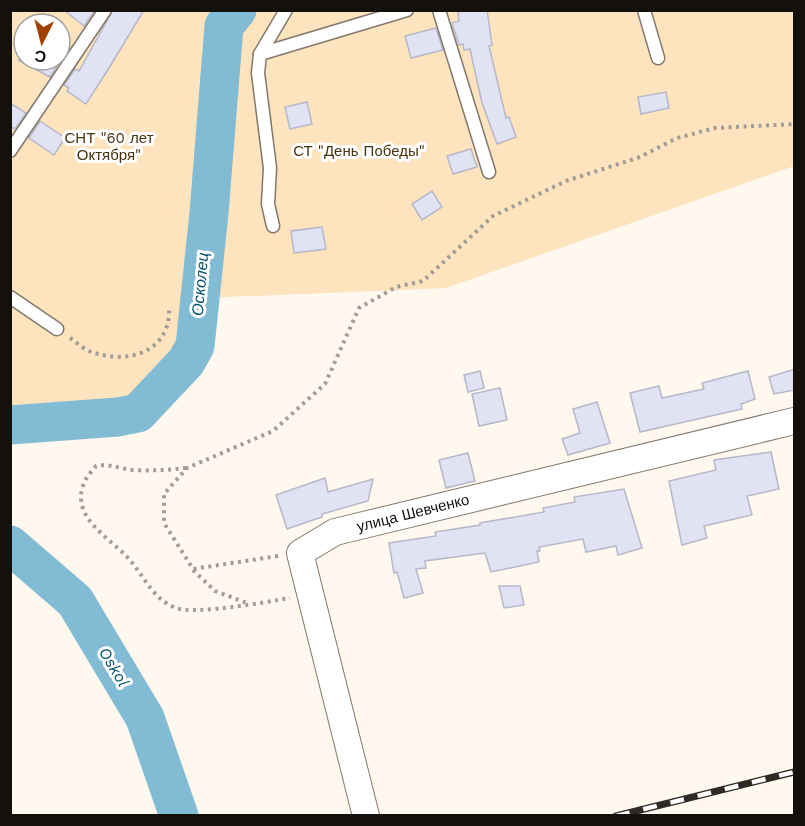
<svg xmlns="http://www.w3.org/2000/svg" width="805" height="826" viewBox="0 0 805 826" font-family="'Work Sans',sans-serif">
	<style>
		.green { fill: #fde3be; fill-rule: evenodd }
		.lines { fill: none; stroke-linecap: round; stroke-linejoin: round }
		.river { stroke: #82bbd4; stroke-width: 39 }
		.building { fill: #e1e3f4; stroke: #b6b7c8; stroke-width: 1.5 }
		.lane-casing { stroke: #82786b; stroke-width: 15 }
		.street-casing { stroke: #82786b; stroke-width: 28 }
		.path { stroke: #a29c95; stroke-width: 4; stroke-dasharray: 3 4.5; stroke-linecap: butt }
		.lane { stroke: #fff; stroke-width: 12 }
		.street { stroke: #fff; stroke-width: 26 }
		.rail-casing { stroke: #2e2a25; stroke-width: 7 }
		.rail { stroke: #fff; stroke-width: 4.5; stroke-dasharray: 14; stroke-linecap: butt }
		.labels { text-anchor: middle; dominant-baseline: central; stroke-width: 6; stroke-linejoin: round; paint-order: stroke }
		.park-label { font-size: 15px; fill: #49330f; stroke: #fff }
		.street-label { font-size: 15px; fill: #14100b; stroke: #fff }
		.water-label { font-size: 16px; font-style: italic; fill: #01526c; stroke: #fff }
	</style>
	<rect width="100%" height="100%" fill="#fff8ef"/>
	<g class="green">
		<path d="M 11,11 L 231,11 L 218,21 L 191,344 L 171,374 L 137,408 L 11,422 ZM 24,24 L 60,24 L 60,60 L 24,60 Z"/>
		<polygon points="242,11 794,11 794,166 446,288 203,298 228,27"/>
	</g>
	<g class="lines">
		<g class="river">
			<polyline points="10,425 118,417 138,413 186,362 195,346 209,213 224,26 237,10"/>
			<polyline points="10,545 75,601 145,718 179,816"/>
		</g>
	</g>
	<g class="building">
		<polygon points="64,10 95,10 84,26"/>
		<polygon points="113,10 144,10 109,68 86,104 67,91 69,88 64,85 75,69 79,71"/>
		<polygon points="469,10 487,10 492,45 489,46 506,118 509,117 516,137 497,144 482,103 470,49 464,50 463,44 459,45 452,23 459,21 458,12"/>
		<polygon points="436,28 443,50 411,58 405,36"/>
		<polygon points="18,60 58,60 60,61 50,77"/>
		<polygon points="666,92 669,108 641,114 638,97"/>
		<polygon points="307,102 312,124 290,129 285,107"/>
		<polygon points="10,103 26,113 15,129 10,126"/>
		<polygon points="40,121 65,138 54,155 29,138"/>
		<polygon points="471,149 477,167 453,174 447,156"/>
		<polygon points="432,191 442,207 422,220 412,204"/>
		<polygon points="322,227 326,249 294,253 291,231"/>
		<polygon points="795,369 795,390 774,394 769,377"/>
		<polygon points="480,371 484,388 468,392 464,375"/>
		<polygon points="748,371 755,399 741,404 742,409 640,432 630,393 659,386 662,398 704,389 702,383"/>
		<polygon points="500,388 507,420 479,426 472,394"/>
		<polygon points="597,402 610,443 568,455 562,439 580,433 573,409"/>
		<polygon points="771,452 779,489 747,496 752,515 704,526 707,538 682,545 669,481 716,470 714,460"/>
		<polygon points="468,453 475,481 446,488 439,460"/>
		<polygon points="325,478 328,492 373,479 368,501 322,514 322,517 287,529 276,495"/>
		<polygon points="624,489 642,548 618,555 616,546 586,552 583,539 539,547 540,551 537,551 539,562 491,572 485,553 425,561 426,568 416,569 423,593 404,598 397,572 394,573 389,543 436,536 435,532 480,525 480,523 544,512 543,508 575,502 574,497"/>
		<polygon points="499,586 520,586 524,605 504,608"/>
	</g>
	<g class="lines">
		<g class="lane-casing">
			<g id="lane">
				<polyline points="439,10 489,172"/>
				<polyline points="644,10 658,58"/>
				<polyline points="260,54 407,10"/>
				<polyline points="10,151 105,10"/>
				<polyline points="273,226 268,204 270,168 258,73 260,54 286,10"/>
				<polyline points="10,297 57,329"/>
			</g>
		</g>
		<g class="street-casing">
			<polyline id="street" points="366,816 300,553 335,532 794,421"/>
		</g>
		<g class="path">
			<path d="M 70,338 C 76,342 82,348 89,351 C 117,362 156,359 167,326 C 169,320 169,313 169,307"/>
			<path d="M 186,468 C 169,470 152,471 134,470 C 120,469 109,463 96,466 C 92,471 87,476 85,481 C 68,516 109,537 128,558 C 144,575 152,599 176,608 C 196,615 266,602 290,598"/>
			<polyline points="278,556 193,569 164,523 164,494 187,468 273,431 325,384 359,308 396,287 423,281 493,216 566,181 640,157 677,138 715,128 794,124"/>
			<polyline points="193,570 215,591 247,603"/>
		</g>
		<use href="#lane" class="lane"/>
		<use href="#street" class="street"/>
		<g class="rail-casing">
			<polyline id="rail" points="616,816 794,772"/>
		</g>
		<use href="#rail" class="rail"/>
	</g>
	<g class="labels">
		<g class="park-label">
			<text x="109" y="138">СНТ "60 лет<tspan x="109" dy="17">Октября"</tspan></text>
			<text x="359" y="151">СТ "День Победы"</text>
		</g>
		<g class="street-label">
			<text transform="translate(413 513) rotate(-14)">улица Шевченко</text>
		</g>
		<g class="water-label">
			<text transform="translate(200 284) rotate(-85)">Осколец</text>
			<text transform="translate(114 667) rotate(59)">Oskol</text>
		</g>
	</g>
	<rect width="805" height="826" fill="none" stroke="#14100b" stroke-width="24"/>
	<g transform="translate(42 42) rotate(186)"><circle r="28" fill="#ffffff" stroke="#a19f9d" stroke-width="1.5"/>
	<path d="M0-4.5L10 22L0 15L-10 22Z" fill="#a34100"/>
	<text y="-9" font-size="16" font-weight="bold" text-anchor="middle" fill="#14100b">С</text>
	</g>
</svg>
